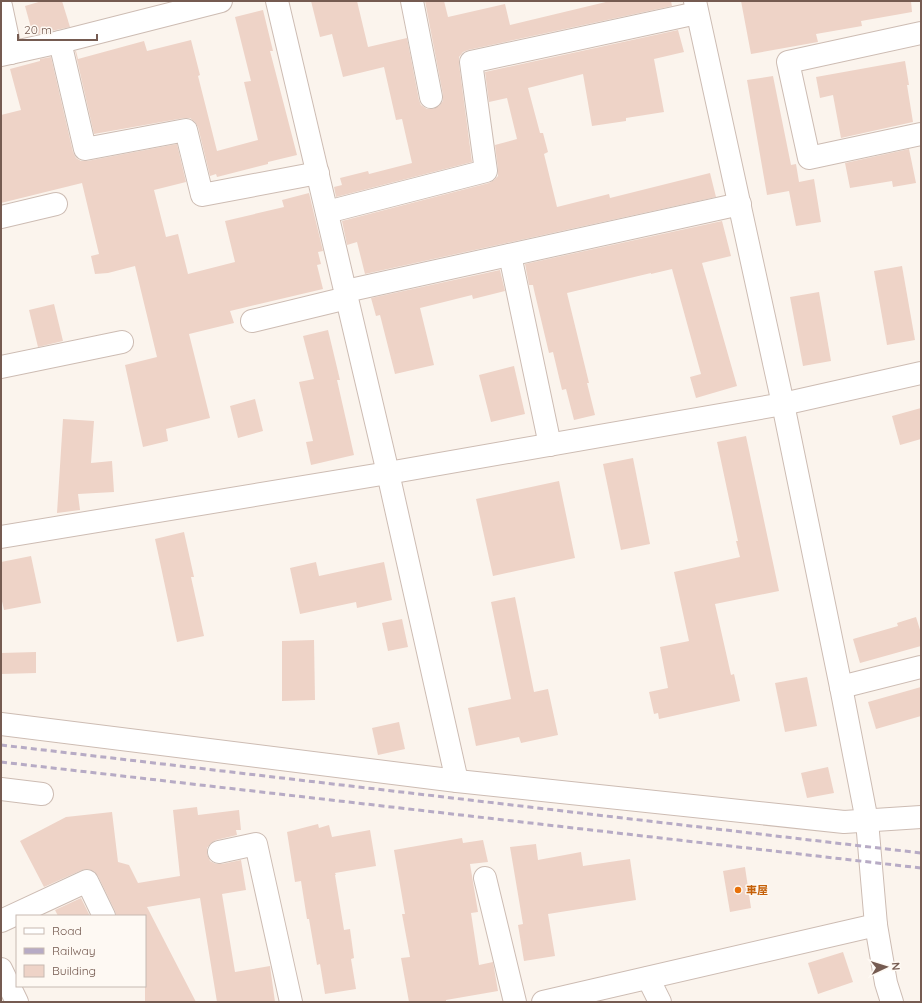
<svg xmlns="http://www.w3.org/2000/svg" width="922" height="1003" viewBox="0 0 922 1003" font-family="Quicksand,'Noto Sans JP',sans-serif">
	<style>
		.building { fill: #eed3c7 }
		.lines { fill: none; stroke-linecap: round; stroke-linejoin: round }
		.minor-casing { stroke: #cdbcb3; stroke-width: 24 }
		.minor { stroke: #fff; stroke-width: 22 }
		.rail { stroke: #b7abc5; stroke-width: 3; stroke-dasharray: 6 4; stroke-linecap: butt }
		.food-dot { fill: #e8710a; stroke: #fef9f3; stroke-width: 1.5 }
		.labels { text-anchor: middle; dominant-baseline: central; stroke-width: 3; stroke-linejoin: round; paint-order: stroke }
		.food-label { font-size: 11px; font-weight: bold; fill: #c56008; stroke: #fef9f3; text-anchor: start }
	</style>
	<rect width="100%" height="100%" fill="#fbf4ed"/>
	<g class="building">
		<polygon points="42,1 62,1 70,27 33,35 25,6"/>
		<polygon points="311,1 357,1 368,47 407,38 419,100 421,105 427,109 433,109 439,106 443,101 443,95 425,1 444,1 448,17 505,4 510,25 610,1 671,1 672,6 468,50 463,52 459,57 459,64 472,162 336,197 334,187 342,185 340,178 368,171 369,174 412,163 402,119 396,120 384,67 343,77 332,34 320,37"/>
		<polygon points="741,1 911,1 912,12 861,21 862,26 816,34 818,42 751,54"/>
		<polygon points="263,10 273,51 270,51 297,155 268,162 268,164 217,177 216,174 210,176 198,127 195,122 190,118 184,118 94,134 75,51 76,51 78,59 144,41 147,51 191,40 200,75 198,76 217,151 258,140 244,82 251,81 235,17"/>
		<polygon points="678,30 684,52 654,59 664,112 626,118 626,121 592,126 583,74 528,88 540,133 543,133 548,152 544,154 557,207 609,194 610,198 710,173 716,197 365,274 357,242 347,245 342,221 489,183 494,180 498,176 498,169 495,145 517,139 507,98 489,102 485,72"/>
		<polygon points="51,57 73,152 76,158 81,161 87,161 177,144 186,182 154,190 166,237 178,234 188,274 235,262 225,221 284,207 282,200 309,193 323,251 318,252 321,264 317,265 323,289 230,311 234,323 189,334 210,418 166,429 168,441 143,447 125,365 157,357 135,266 108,273 95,274 91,256 99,254 82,183 1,203 1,115 21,110 10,69 40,61 40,59"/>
		<polygon points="905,61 909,85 907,85 913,122 841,138 833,95 820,98 816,77"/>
		<polygon points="773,76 791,165 796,164 799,182 814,179 821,222 796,226 789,191 767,195 747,80"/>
		<polygon points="909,149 916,183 893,187 892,181 850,188 845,163"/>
		<polygon points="722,221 731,256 702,263 737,386 696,398 690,377 701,374 672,269 651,274 651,273 567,293 589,383 587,383 595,415 574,420 566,389 562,390 553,352 549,353 534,290 533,285 529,285 525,264"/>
		<polygon points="902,266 915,340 887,345 874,271"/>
		<polygon points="500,270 505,291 473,299 472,295 420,308 434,365 395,374 380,315 376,316 371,298"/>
		<polygon points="819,292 831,361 803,366 790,297"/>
		<polygon points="54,304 63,341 38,347 29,310"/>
		<polygon points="328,330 340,380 337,380 354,455 311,465 306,442 313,441 299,382 314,379 303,336"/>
		<polygon points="514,366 525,414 491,422 479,375"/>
		<polygon points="255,399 263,431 238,438 230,406"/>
		<polygon points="921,408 921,439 900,445 892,416"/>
		<polygon points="63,419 94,421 91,463 112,461 114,492 78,494 80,510 57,513"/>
		<polygon points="746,436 779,591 715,604 731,675 734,674 740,701 659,719 658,713 654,714 649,692 668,688 660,647 689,641 674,572 740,557 736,541 738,541 717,442"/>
		<polygon points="633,458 650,544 621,550 603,464"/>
		<polygon points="559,481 575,558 493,576 476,499"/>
		<polygon points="184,532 194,577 191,577 204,636 177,642 155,539"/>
		<polygon points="31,556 41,603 4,610 1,597 1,562"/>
		<polygon points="316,562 319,576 384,562 392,600 357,608 356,602 300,614 290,568"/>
		<polygon points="515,597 534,692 548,689 558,735 521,743 519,737 476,746 468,708 511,699 491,602"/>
		<polygon points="916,617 921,633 921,646 860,663 853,639 898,626 897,623"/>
		<polygon points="402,619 408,647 388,651 382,623"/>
		<polygon points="314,640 315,700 282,701 282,641"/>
		<polygon points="36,652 36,673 1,674 1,653"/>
		<polygon points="807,677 817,726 785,732 775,683"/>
		<polygon points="921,687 921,716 876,729 868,702"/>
		<polygon points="399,722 405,749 378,755 372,728"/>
		<polygon points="828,767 834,793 807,798 801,773"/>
		<polygon points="197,807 198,815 239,810 241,830 236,830 237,835 216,840 211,843 207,848 207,854 210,861 216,864 222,864 241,860 246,890 222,894 235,972 270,966 275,1002 217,1002 200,898 147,907 196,1002 145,1002 145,916 116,916 115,911 98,876 94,871 88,869 82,870 44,887 20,841 66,817 112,812 118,862 129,865 138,883 180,876 173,810"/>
		<polygon points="318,824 319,828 329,825 332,837 370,830 376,866 335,873 336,875 335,875 344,930 350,929 354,958 351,959 356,989 325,994 320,964 317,965 309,919 307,919 301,881 295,882 287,832"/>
		<polygon points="462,838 463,843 483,840 488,862 470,864 478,912 471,913 479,965 493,962 498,991 446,1000 446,1002 409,1002 401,958 410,957 402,914 405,914 394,850"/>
		<polygon points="536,844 538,860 581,852 583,866 630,859 636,900 548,914 555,956 524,961 518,925 523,924 510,847"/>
		<polygon points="745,867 751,908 730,912 723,871"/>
		<polygon points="81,898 90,916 58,916 55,910"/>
		<polygon points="843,952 853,982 818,994 808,963"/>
	</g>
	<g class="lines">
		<g class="minor-casing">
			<g id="minor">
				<polyline points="277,1 388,473 457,781"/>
				<polyline points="412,1 431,97"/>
				<polyline points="695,1 783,404 841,687 867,821 876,925 886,983 892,1002"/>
				<polyline points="1,6 11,53"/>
				<polyline points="921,33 788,62 809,158 921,134"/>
				<polyline points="60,42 85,149 186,130 202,195 318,173"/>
				<polyline points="1,55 60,42 221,1"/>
				<polyline points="327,212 486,171 471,62 697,13"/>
				<polyline points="1,217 56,204"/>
				<polyline points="510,255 550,445"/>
				<polyline points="346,291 740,204"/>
				<polyline points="252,321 347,298"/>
				<polyline points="1,367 122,342"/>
				<polyline points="1,537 388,473 783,404 921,373"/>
				<polyline points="841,687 921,667"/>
				<polyline points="1,724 457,781 844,822 921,817"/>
				<polyline points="1,789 42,794"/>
				<polyline points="219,852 256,844 291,1002"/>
				<polyline points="485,878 515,1002"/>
				<polyline points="1,921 87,881 104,916"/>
				<polyline points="1,969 17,1002"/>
				<polyline points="648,978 660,1002"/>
				<polyline points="543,1002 876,925"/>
			</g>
		</g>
		<use href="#minor" class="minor"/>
		<g class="rail">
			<polyline points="1,745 921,853"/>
			<polyline points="1,762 921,868"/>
		</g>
	</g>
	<circle class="food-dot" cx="738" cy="890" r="4"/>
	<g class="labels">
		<g class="food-label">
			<text x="746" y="890">車屋</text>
		</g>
	</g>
	<rect width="922" height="1003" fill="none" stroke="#755b51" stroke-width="4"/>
	<rect x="16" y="915" width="130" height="72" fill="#fef9f3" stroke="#c7bab2"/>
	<rect x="24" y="928" width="20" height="6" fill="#ffffff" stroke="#c7bab2"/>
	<text x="52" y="935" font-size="12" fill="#755b51">Road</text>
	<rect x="24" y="948" width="20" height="6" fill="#b7abc5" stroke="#c7bab2"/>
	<text x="52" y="955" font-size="12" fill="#755b51">Railway</text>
	<rect x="24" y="965" width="20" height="12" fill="#eed3c7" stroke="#c7bab2"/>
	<text x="52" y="975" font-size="12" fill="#755b51">Building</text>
	<g transform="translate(886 967) rotate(86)" stroke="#fef9f3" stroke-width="3" paint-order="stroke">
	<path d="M0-3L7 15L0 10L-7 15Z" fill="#755b51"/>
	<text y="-6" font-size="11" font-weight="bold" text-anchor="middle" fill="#755b51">N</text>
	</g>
	<path d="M18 34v6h79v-6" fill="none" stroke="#755b51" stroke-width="2"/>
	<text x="24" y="34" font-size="12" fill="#755b51" stroke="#fef9f3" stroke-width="3" paint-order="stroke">20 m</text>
</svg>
